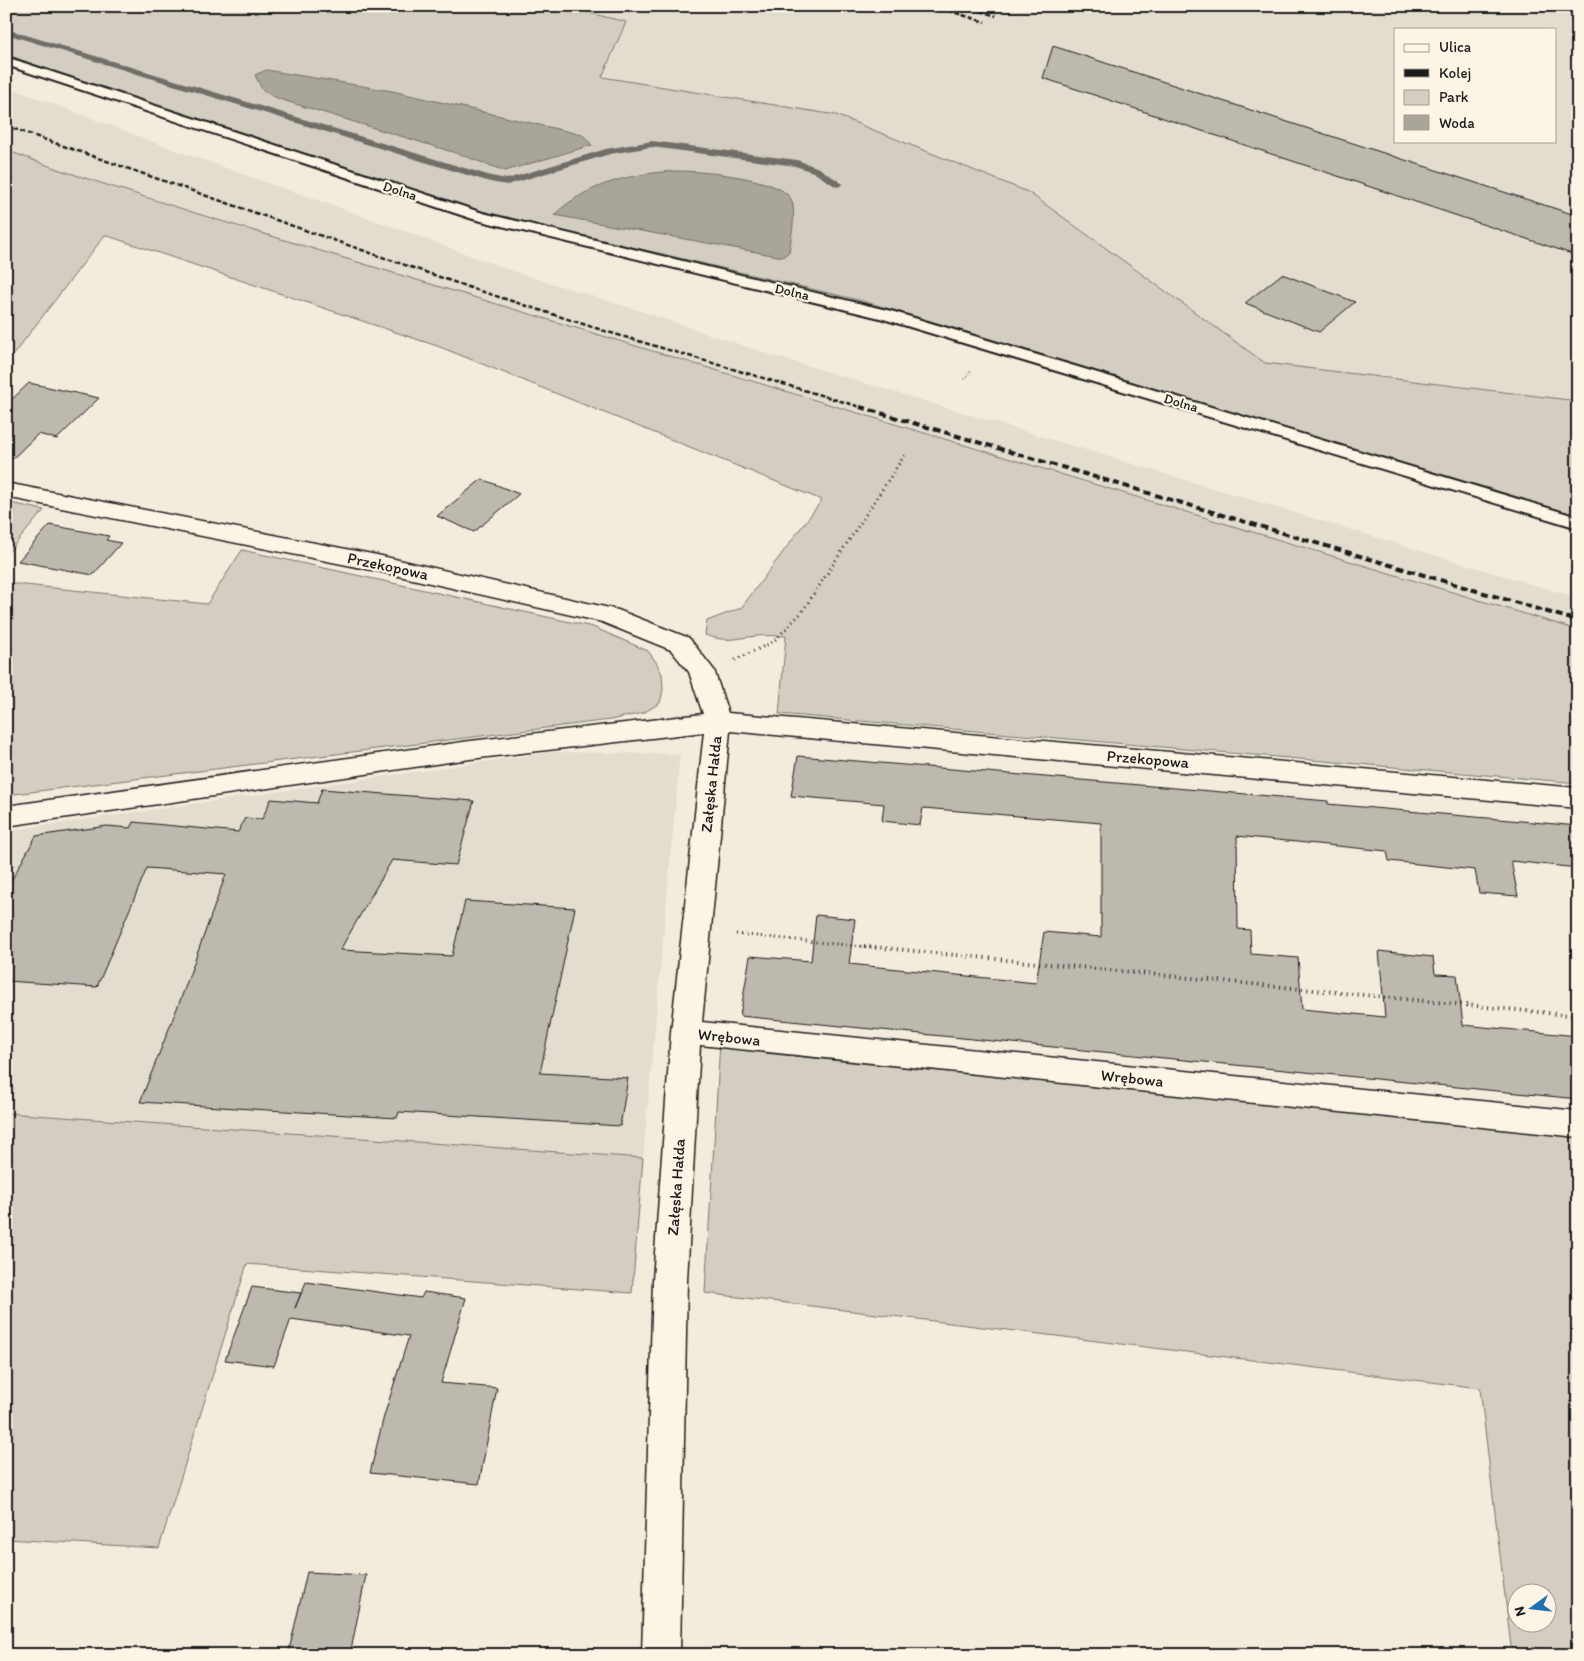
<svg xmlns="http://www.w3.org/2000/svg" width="1584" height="1661" viewBox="0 0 1584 1661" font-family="Itim,sans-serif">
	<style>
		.built { fill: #e3ddcf; fill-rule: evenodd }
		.green { fill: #d3cec1; stroke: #78756e; fill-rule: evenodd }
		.water { fill: #aaa59b; stroke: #716e68 }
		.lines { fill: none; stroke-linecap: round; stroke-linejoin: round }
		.stream { fill: #716e68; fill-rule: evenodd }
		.building { fill: #beb9ae; stroke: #1c1c1c }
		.service-casing { stroke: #1c1c1c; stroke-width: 4 }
		.minor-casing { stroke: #1c1c1c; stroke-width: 3 }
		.path-far2 { stroke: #1c1c1c; stroke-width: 2; stroke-dasharray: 0.5 2.5; stroke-linecap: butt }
		.path-far1 { stroke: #1c1c1c; stroke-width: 3; stroke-dasharray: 1 4; stroke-linecap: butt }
		.path { stroke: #1c1c1c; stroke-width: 4; stroke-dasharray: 1 4.5; stroke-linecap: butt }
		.service { fill: #fcf5e5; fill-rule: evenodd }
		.minor { fill: #fcf5e5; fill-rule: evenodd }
		.rail-far1 { stroke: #1c1c1c; stroke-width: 2.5; stroke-dasharray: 5 2.5; stroke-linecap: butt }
		.rail { stroke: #1c1c1c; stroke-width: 4; stroke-dasharray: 7 4; stroke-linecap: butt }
		.labels { text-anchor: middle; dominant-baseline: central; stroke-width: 4.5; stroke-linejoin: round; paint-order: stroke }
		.far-street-label { font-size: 14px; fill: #1c1c1c; stroke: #fcf5e5 }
		.street-label { font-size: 16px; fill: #1c1c1c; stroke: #fcf5e5 }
	</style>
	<rect width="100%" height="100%" fill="#f3ecdd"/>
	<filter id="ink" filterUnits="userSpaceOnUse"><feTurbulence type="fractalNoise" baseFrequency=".02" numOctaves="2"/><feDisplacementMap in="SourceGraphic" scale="10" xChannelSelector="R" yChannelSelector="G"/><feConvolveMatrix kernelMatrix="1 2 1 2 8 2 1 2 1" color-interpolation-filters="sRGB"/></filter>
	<g filter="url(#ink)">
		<g class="built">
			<path d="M 561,6 L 1578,6 L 1578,401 L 1265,363 L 1028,192 L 836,115 L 602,77 L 626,22 ZM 1395,29 L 1555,29 L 1555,141 L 1395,141 Z"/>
			<polygon points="6,86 175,150 374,220 521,274 635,309 768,354 1578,598 1578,630 759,382 358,263 60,170 6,150"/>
			<polygon points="553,752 680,754 643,1158 6,1113 6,831"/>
		</g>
		<g class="green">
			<polygon points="6,6 561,6 626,22 602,77 836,115 1028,192 1265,363 1578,401 1578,516 863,301 487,213 64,76 6,54"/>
			<path d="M 6,150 L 60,170 L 208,217 L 1578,630 L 1578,783 L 779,714 L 786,636 C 777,636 767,635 757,636 C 736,638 727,643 705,635 L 707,621 L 741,608 L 822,500 L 440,347 L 105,235 L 6,364 Z"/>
			<polygon points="6,502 44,510 6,555"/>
			<polygon points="242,550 593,627 648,651 656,662 662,674 663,690 660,703 643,713 610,720 6,795 6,583 207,604"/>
			<path d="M 720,1042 L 1578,1130 L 1578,1655 L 1512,1655 L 1480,1388 L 705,1293 ZM 1516,1594 L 1546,1594 L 1546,1624 L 1516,1624 Z"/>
			<polygon points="6,1113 643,1158 632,1293 247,1264 159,1548 6,1539"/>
		</g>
		<g class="water">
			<polygon points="266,70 392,91 583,135 592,145 505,171 456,153 279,99 263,91 255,75"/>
			<path d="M 677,171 C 700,171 779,177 791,199 C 797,211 791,239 789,252 L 783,257 L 554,215 C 586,184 633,173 677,171 Z"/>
		</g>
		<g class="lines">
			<polygon class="stream" points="6,29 491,176 507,179 606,149 652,141 797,160 819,168 843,184 838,187 835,186 813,172 795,166 652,147 610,154 507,185 490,182 6,34"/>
		</g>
		<g class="building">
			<polygon points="1053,46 1578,216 1578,256 1043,78"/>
			<polygon points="1282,274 1355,302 1319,332 1245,303"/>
			<polygon points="29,383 99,398 57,439 38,434 6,465 6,405"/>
			<polygon points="482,479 519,494 474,532 437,516"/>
			<polygon points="50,525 109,536 106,540 121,543 93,575 18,561"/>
			<polygon points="798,756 1328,801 1328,804 1578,826 1578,868 1511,861 1518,896 1479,893 1475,870 1389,861 1387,851 1237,836 1238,929 1250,930 1251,954 1298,958 1302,1009 1385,1017 1379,951 1433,957 1435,974 1457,975 1463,1025 1578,1036 1578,1099 740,1016 750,956 811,961 816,915 855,919 849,964 1036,983 1044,932 1101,937 1101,823 923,808 920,825 882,821 884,804 791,796"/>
			<polygon points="322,789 474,801 456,865 392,860 340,950 452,956 465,901 575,908 540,1073 628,1078 620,1126 399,1112 397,1118 140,1102 183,993 226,874 147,868 97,987 6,981 6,890 36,836 107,826 130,828 133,822 238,832 245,818 262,819 271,799 317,803"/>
			<polygon points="306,1282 421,1298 424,1292 466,1298 441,1383 497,1388 479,1484 370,1473 384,1416 409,1336 291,1319 274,1366 225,1360 252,1287 301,1293 295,1308"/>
			<polygon points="307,1572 366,1575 350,1655 288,1655"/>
		</g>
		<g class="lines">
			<g class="service-casing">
				<polygon id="service" points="6,57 483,213 891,311 1578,517 1578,528 880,318 473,219 6,65"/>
			</g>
			<g class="minor-casing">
				<polygon id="minor" points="6,483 377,555 618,610 689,638 714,670 728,713 1578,788 1578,808 730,731 702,1022 1578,1111 1578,1137 700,1045 687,1280 680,1655 642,1655 653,1280 671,1032 704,732 470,759 6,826 6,806 470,741 703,714 689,672 671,650 602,622 377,571 6,497"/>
			</g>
			<polyline class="path-far2" points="965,379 971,371"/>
			<g class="path-far1">
				<polyline points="735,660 773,642 802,612 906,453"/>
				<polyline points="736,934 877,948"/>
			</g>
			<polyline class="path" points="864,946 1578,1016"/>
			<use href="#service" class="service"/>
			<use href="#minor" class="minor"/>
			<g class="rail-far1">
				<polyline points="934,6 985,22"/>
				<polyline points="966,6 996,16"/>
				<polyline points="6,126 471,288 608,332 864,408"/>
			</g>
			<polyline class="rail" points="860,407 1578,621"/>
		</g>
	</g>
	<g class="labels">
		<g class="far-street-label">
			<text transform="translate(400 191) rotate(18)">Dolna</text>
			<text transform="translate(792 292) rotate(13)">Dolna</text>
			<text transform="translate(1181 403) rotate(17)">Dolna</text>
		</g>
		<g class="street-label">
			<text transform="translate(388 566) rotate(12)">Przekopowa</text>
			<text transform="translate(1148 759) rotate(5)">Przekopowa</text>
			<text transform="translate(711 784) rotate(-84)">Załęska Hałda</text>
			<text transform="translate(729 1037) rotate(6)">Wrębowa</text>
			<text transform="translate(1132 1078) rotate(6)">Wrębowa</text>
			<text transform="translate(676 1187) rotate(-86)">Załęska Hałda</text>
		</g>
	</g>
	<rect width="1584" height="1661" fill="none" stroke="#fcf5e5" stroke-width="25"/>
	<rect x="12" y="12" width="1559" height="1636" fill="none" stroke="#1c1c1c" stroke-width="2" filter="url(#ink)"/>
	<rect x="1394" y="28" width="162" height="115" fill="#fcf5e5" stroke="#a29e95"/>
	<rect x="1404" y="44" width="25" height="8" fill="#fcf5e5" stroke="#a29e95"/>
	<text x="1439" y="52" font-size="15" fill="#1c1c1c">Ulica</text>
	<rect x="1404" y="69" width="25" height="8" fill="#1c1c1c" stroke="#a29e95"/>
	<text x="1439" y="78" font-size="15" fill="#1c1c1c">Kolej</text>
	<rect x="1404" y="90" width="25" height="15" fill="#d3cec1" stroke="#a29e95"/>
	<text x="1439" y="102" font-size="15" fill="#1c1c1c">Park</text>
	<rect x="1404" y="115" width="25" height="15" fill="#aaa59b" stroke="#a29e95"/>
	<text x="1439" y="128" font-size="15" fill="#1c1c1c">Woda</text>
	<g transform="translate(1532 1608) rotate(255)"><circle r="24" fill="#fcf5e5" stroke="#a29e95"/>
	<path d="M0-4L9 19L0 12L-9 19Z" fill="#1f6fb2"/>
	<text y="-8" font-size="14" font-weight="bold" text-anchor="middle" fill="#1c1c1c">N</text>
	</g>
</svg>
